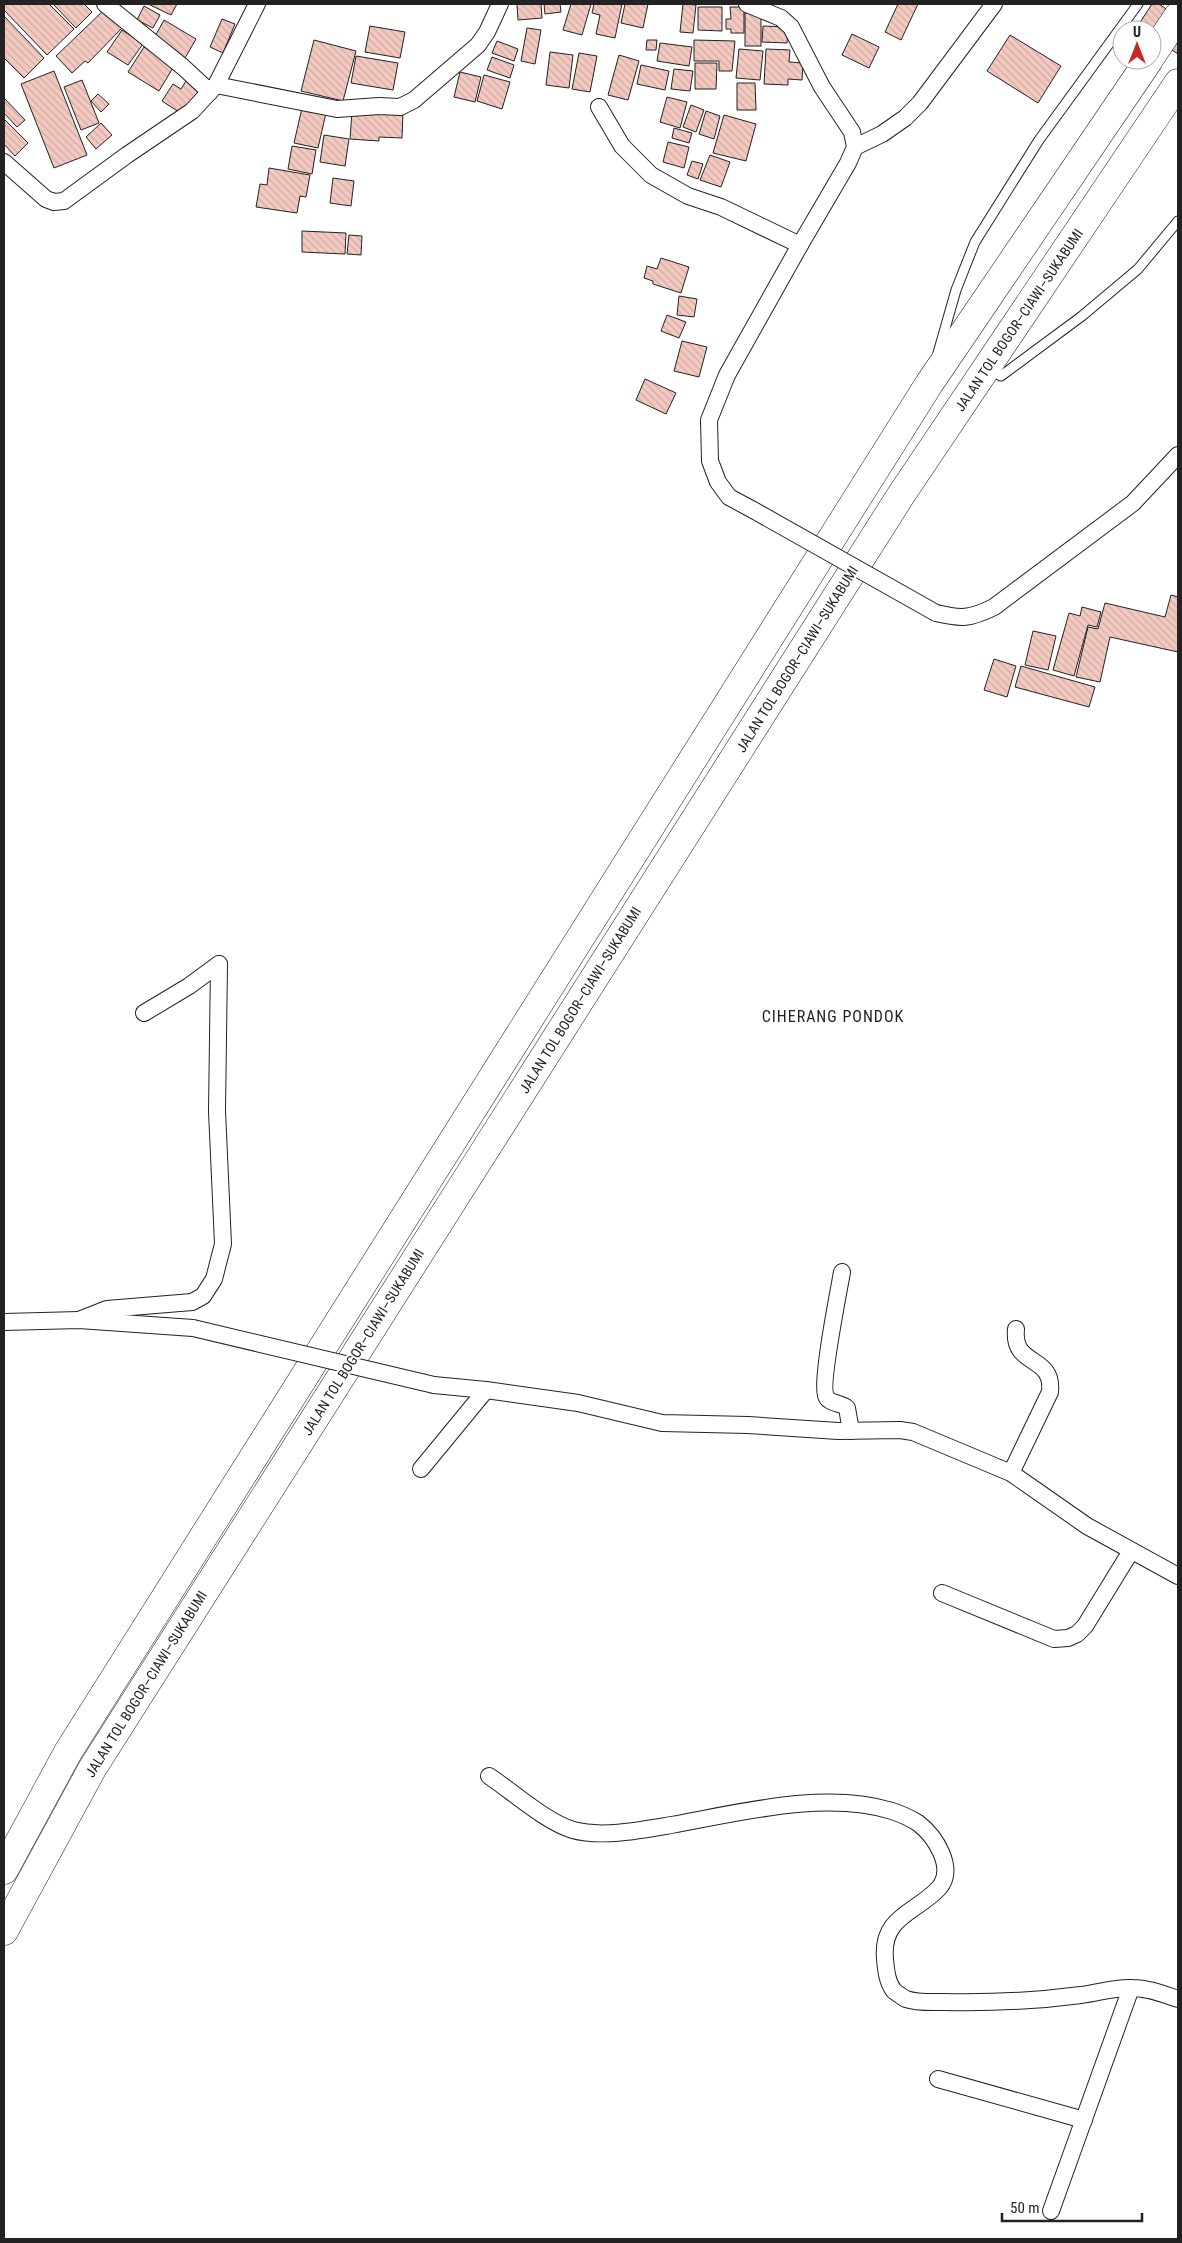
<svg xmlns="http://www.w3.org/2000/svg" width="1182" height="2243" viewBox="0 0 1182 2243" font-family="'Roboto Condensed',sans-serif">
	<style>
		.building { fill: url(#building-back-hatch); stroke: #222 }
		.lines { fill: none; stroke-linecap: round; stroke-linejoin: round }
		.lane-casing { stroke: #222; stroke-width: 11 }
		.street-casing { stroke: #222; stroke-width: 18 }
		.highway-casing { stroke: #222; stroke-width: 29 }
		.lane { stroke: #fff; stroke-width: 9 }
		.street { stroke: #fff; stroke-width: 16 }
		.highway { stroke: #fff; stroke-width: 28 }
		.street-bridge-casing { stroke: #222; stroke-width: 18; stroke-linecap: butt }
		.street-bridge { stroke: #fff; stroke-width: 16 }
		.labels { text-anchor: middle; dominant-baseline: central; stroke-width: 4; stroke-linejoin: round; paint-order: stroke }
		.street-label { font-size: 14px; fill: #222; stroke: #fff }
		.quarter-label { font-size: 16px; letter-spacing: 1px; fill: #222; stroke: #fff }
	</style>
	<defs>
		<pattern id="building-back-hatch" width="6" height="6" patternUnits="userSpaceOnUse" patternTransform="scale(1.25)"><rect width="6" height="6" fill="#f3c9c0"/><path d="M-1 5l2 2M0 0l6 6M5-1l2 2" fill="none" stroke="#d0aca5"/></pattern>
	</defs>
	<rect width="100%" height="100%" fill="#fff"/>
	<g class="building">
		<polygon points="4,4 49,4 74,29 47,55 4,10"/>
		<polygon points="53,4 84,4 92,12 76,28"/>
		<polygon points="148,4 177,4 171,15"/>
		<polygon points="517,4 541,4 542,18 518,20"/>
		<polygon points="544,4 560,4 561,12 545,14"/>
		<polygon points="571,4 591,4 582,35 563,30"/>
		<polygon points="594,4 622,4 615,38 596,34 600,15 592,13"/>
		<polygon points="625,4 648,4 643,28 621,23"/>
		<polygon points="683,4 696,5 693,33 680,32"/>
		<polygon points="898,4 918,4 901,40 885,32"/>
		<polygon points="1152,4 1159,4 1178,17 1178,54 1152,37 1152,30 1142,30 1137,27"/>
		<polygon points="144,6 160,15 153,28 137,20"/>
		<polygon points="698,7 722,7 722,31 698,30"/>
		<polygon points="730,7 744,7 744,33 731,33 731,29 726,29 726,19 731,19"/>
		<polygon points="104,10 122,28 88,63 85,61 72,73 56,56"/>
		<rect x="745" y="13" width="16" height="33"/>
		<polygon points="4,16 44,58 24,78 4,58"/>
		<polygon points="222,19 235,24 223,53 210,47"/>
		<polygon points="164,20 196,39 185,58 153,40"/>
		<polygon points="370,26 405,32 400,58 365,52"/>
		<polygon points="763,26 788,27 787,43 762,42"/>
		<polygon points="527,28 541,30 535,64 521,61"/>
		<polygon points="122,30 143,44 128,65 107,52"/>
		<polygon points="852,34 879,47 869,68 842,55"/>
		<polygon points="1010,35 1061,66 1038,103 987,71"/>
		<polygon points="314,40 356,51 343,101 301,91"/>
		<polygon points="647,40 657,40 656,50 646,50"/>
		<polygon points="694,40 735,41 732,71 719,71 719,61 694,61"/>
		<polygon points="497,41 518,49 514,61 492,53"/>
		<polygon points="660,43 692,47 689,66 657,61"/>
		<polygon points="144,47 174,66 159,91 128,72"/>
		<polygon points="739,49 763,51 760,80 736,78"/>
		<polygon points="766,49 790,50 789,62 803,63 802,80 788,79 788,85 764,84"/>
		<polygon points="550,52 573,55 569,88 546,85"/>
		<polygon points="579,53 597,56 590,92 572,89"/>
		<polygon points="619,55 639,61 628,100 608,95"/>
		<polygon points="356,56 398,63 393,90 351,83"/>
		<polygon points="492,57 514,65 510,78 487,70"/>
		<polygon points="695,63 717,63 716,89 695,89"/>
		<polygon points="641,65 669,71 665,90 637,84"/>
		<polygon points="674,69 693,71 690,91 671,89"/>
		<polygon points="54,71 87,155 54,168 21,84"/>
		<polygon points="460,72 481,77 475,102 454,97"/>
		<polygon points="484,75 510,82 502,109 477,101"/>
		<polygon points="82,80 99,123 81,130 64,87"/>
		<polygon points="186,81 200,90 192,104 182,114 162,101 173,84 181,89"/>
		<polygon points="737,83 755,83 756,110 737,110"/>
		<polygon points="98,94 109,104 101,112 91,101"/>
		<polygon points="667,97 687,102 680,128 660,122"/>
		<polygon points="4,98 25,120 17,127 4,113"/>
		<polygon points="691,105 704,110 696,132 683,127"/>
		<polygon points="302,108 326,113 318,148 294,143"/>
		<polygon points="352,111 403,112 402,138 379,137 379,141 350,139"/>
		<polygon points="706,111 720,116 714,139 699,134"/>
		<polygon points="724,115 756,124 746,161 713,153"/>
		<polygon points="4,119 28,143 15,156 4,144"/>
		<polygon points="101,123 112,135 96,149 86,137"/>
		<polygon points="674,128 692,133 689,143 672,138"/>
		<polygon points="324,135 349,139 345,166 320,162"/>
		<polygon points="668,142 689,147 684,168 663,162"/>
		<polygon points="292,146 316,150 312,174 288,169"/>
		<polygon points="710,155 730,162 721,187 700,180"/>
		<polygon points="692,161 703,164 698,179 687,175"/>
		<polygon points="269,168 310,175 306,197 300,196 297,213 256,207 260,184 267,185"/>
		<polygon points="333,178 354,181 351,206 330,203"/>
		<polygon points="302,231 346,233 345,254 302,252"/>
		<polygon points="349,235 362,236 361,255 347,254"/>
		<polygon points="661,258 689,267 681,293 653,284 653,281 644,278 647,266 657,269"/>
		<polygon points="679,296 697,299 694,317 677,315"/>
		<polygon points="667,315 686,322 679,338 661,331"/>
		<polygon points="682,341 707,347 699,377 674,371"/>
		<polygon points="645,379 676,393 666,414 636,400"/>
		<polygon points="1171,595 1178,597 1178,652 1110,637 1100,682 1076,677 1088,627 1098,629 1105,603 1165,617"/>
		<polygon points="1082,607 1101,612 1097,627 1088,625 1074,676 1053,670 1069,613 1080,616"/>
		<polygon points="1033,631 1056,636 1048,670 1025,665"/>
		<polygon points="994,659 1016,666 1007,697 984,690"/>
		<polygon points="1021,666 1095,687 1089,707 1015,687"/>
	</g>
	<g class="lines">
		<g class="lane-casing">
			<g id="lane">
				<polyline points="938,353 956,290 975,242 1039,140 1138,4"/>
				<polyline points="989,370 1001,376 1082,316 1138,269 1178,221"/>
			</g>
		</g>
		<g class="street-casing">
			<g id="street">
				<polyline points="105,4 183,67 210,92"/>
				<polyline points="747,4 781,18 791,27 822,87 852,132 855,147 848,163 800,245 727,375 709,420 710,461 718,482 729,497 755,511"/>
				<polyline points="216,85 257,4"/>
				<polyline points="599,107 622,146 651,175 688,196 721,207 800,245"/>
				<polyline points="855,147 882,134 905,118 920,103 994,4"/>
				<polyline points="4,162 46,199 54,202 64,201 127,155 192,111 216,85 337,109 379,106 400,107 414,100 478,45 487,32 500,4"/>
				<path d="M 936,613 C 961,619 970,619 994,607 L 1133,503 L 1178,455"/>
				<polyline points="144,1013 189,986 219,964"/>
				<path d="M 842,1272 C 839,1290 819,1388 827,1398 C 831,1404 842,1403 847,1408 L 851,1431"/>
				<polyline points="79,1320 107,1309 192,1302 203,1296 214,1279 223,1244 217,1111 219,964"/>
				<polyline points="4,1322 79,1320 193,1328"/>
				<polyline points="434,1385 486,1390 578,1403 662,1423 748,1425 838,1431 900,1430 913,1432 1011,1473 1087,1526 1178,1576"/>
				<polyline points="421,1469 486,1390"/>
				<path d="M 1011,1473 L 1050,1392 C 1054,1354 1012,1368 1016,1329"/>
				<polyline points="942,1593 1054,1639 1068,1638 1077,1634 1085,1626 1131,1551"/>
				<path d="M 489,1776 C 513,1792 546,1822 573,1830 C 602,1838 642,1830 671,1825 C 739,1813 825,1790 892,1811 C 901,1814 910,1818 918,1823 C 935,1836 956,1868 939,1888 C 916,1913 881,1916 885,1959 C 886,1970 887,1982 894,1991 C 897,1993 902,1997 906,1999 C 917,2003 932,2002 943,2002 C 989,2003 1036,2001 1081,1995 C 1098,1993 1115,1987 1132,1988 C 1148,1988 1163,1994 1178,1999"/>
				<polyline points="938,2079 1084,2120"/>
				<polyline points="1051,2211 1131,1988"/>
			</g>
		</g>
		<g class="highway-casing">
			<g id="highway">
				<polyline points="1152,55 1178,16"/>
				<polyline points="4,1870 68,1752 929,384 1149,60"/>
				<polyline points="4,1931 92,1769 901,495 1178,83"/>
			</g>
		</g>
		<use href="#lane" class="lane"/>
		<use href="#street" class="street"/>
		<use href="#highway" class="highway"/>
		<g class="street-bridge-casing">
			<g id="street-bridge">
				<polyline points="755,511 936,613"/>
				<polyline points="193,1328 434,1385"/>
			</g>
		</g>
		<use href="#street-bridge" class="street-bridge"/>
	</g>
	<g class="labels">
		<g class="street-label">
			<text transform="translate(1019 320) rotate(-56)">JALAN TOL BOGOR–CIAWI–SUKABUMI</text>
			<text transform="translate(797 659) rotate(-58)">JALAN TOL BOGOR–CIAWI–SUKABUMI</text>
			<text transform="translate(580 1000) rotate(-58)">JALAN TOL BOGOR–CIAWI–SUKABUMI</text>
			<text transform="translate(363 1342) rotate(-58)">JALAN TOL BOGOR–CIAWI–SUKABUMI</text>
			<text transform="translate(146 1684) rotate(-58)">JALAN TOL BOGOR–CIAWI–SUKABUMI</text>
		</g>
		<g class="quarter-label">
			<text x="833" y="1016">CIHERANG PONDOK</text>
		</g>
	</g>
	<rect width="1182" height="2243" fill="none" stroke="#222222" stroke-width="10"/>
	<g transform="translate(1137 45)"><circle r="24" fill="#ffffff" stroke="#a7a7a7"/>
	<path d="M0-4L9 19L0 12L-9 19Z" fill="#c62828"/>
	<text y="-8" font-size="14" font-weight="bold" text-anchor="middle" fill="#222222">U</text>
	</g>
	<path d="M1002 2213v8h140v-8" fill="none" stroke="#222222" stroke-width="2.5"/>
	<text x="1010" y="2213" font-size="15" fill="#222222" stroke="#ffffff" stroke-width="4" paint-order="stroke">50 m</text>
</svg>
